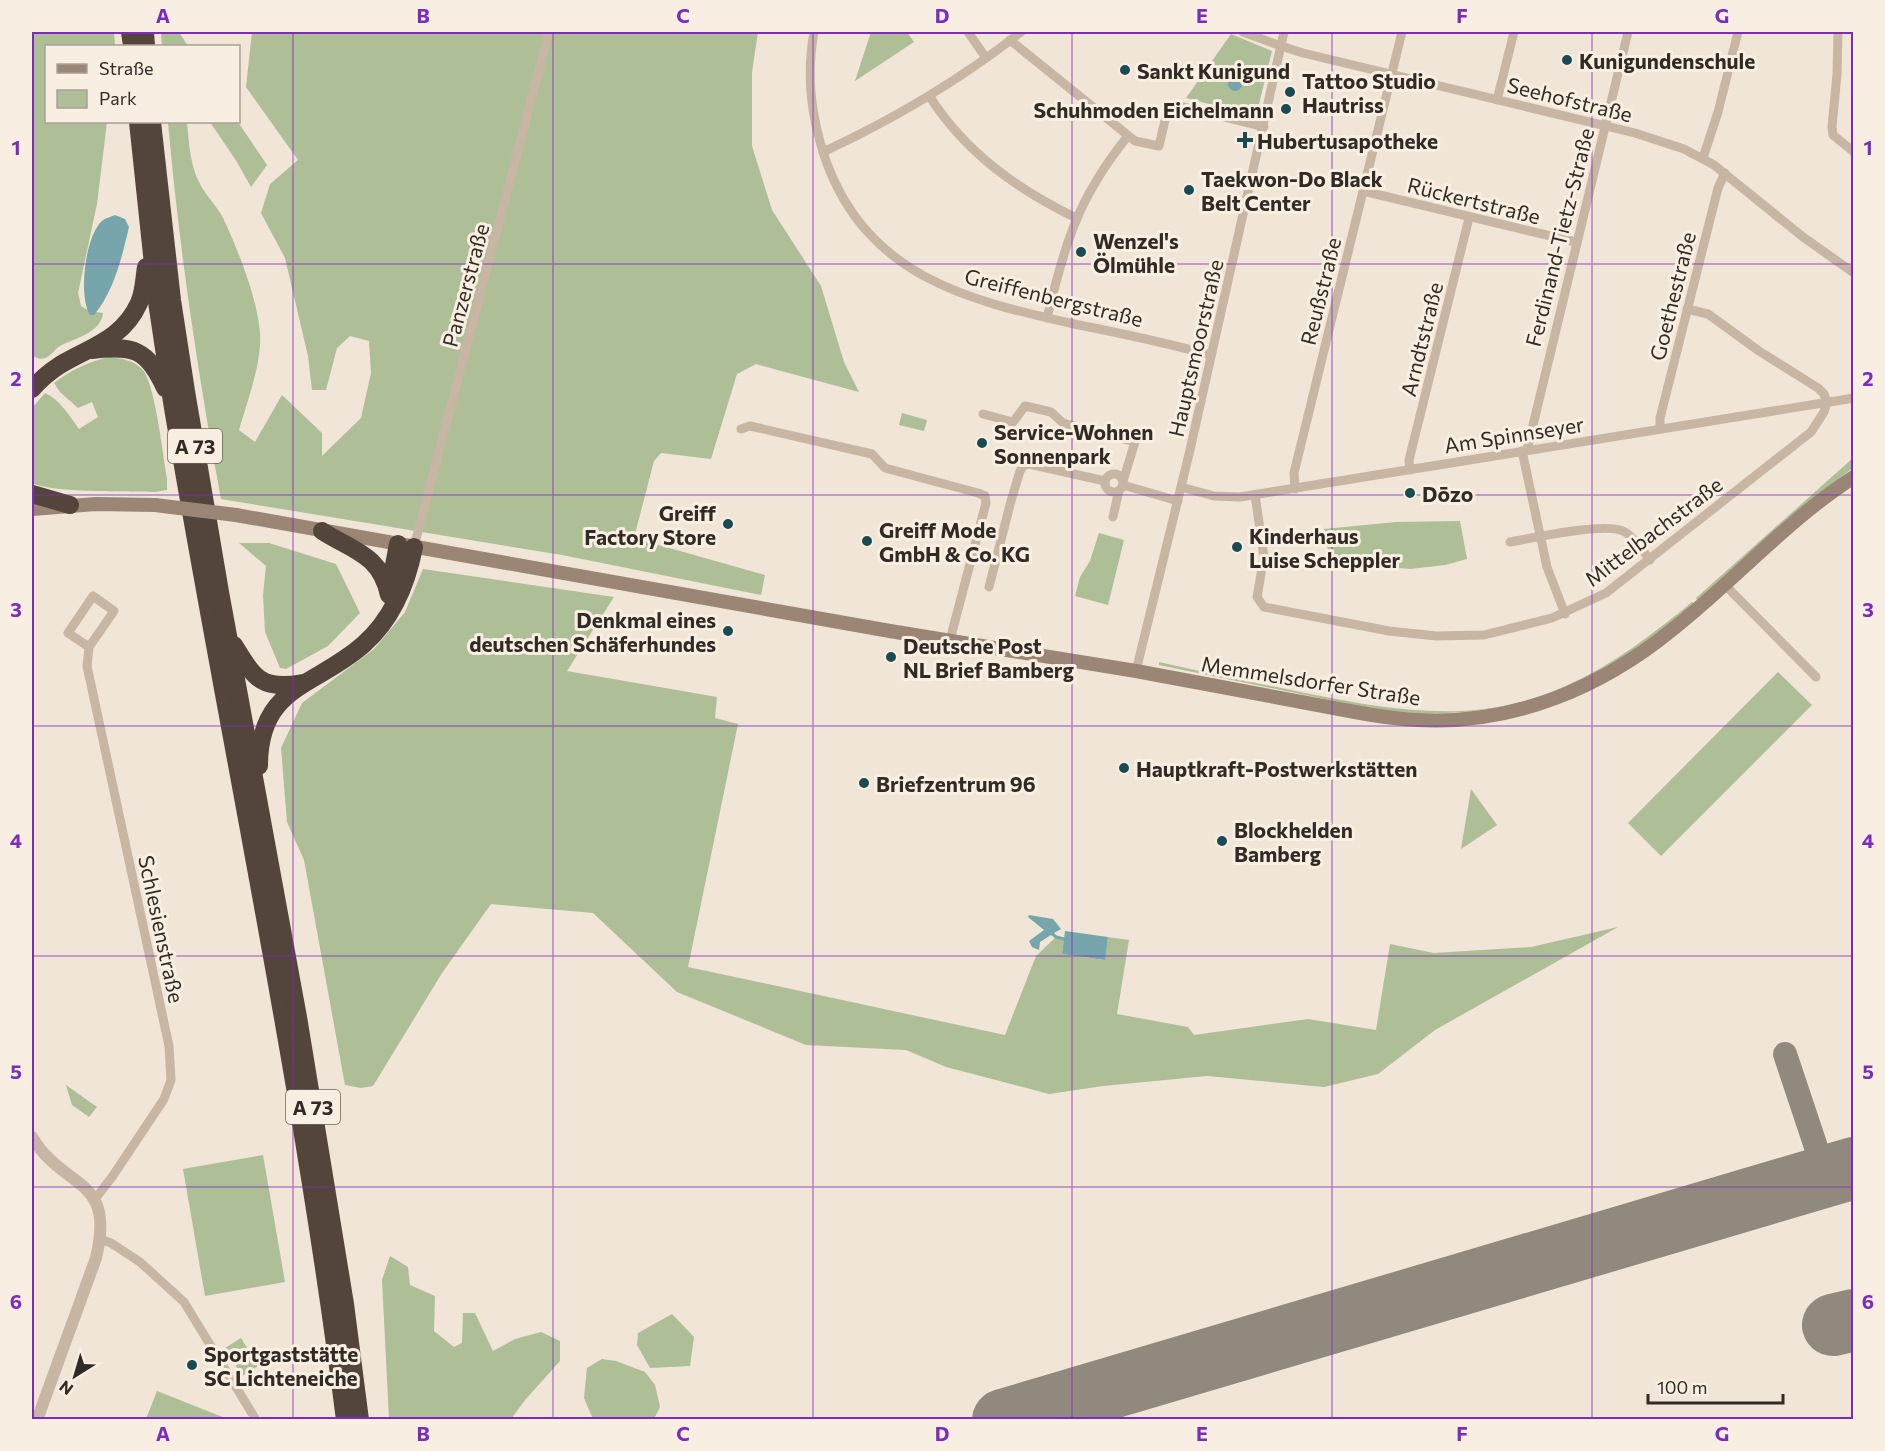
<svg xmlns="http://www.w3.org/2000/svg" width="1885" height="1451" viewBox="0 0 1885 1451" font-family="Commissioner,sans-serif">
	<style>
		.green { fill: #aebe97 }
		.water { fill: #76a6ac }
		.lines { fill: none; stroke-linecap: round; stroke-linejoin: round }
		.stream { stroke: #76a6ac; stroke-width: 3 }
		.taxiway { stroke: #91887e; stroke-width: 24 }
		.runway { stroke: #91887e; stroke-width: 62 }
		.minor { stroke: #c7b6a3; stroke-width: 9 }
		.tertiary { stroke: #c7b6a3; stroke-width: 12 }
		.secondary { stroke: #9b8574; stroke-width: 14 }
		.motorway { stroke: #53453c; stroke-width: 18 }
		.secondary-bridge { stroke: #9b8574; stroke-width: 14 }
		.grid { fill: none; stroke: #7b2cbf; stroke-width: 1.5; stroke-opacity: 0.55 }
		.poi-dot { fill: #1b4b52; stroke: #f8efe2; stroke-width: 2 }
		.labels { text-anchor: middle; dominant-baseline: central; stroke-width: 6; stroke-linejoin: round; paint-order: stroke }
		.shield { fill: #f8efe2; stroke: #6d655e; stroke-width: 1.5 }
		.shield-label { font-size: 20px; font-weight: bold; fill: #322a25 }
		.poi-label { font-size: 21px; font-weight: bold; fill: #322a25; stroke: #f8efe2; text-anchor: start }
		.street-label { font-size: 21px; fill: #322a25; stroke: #f8efe2 }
		.neatline { fill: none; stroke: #7b2cbf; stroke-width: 2 }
		.grid-label { font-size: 20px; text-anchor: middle; font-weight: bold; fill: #7b2cbf }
	</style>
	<rect width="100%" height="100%" fill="#f0e5d6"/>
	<g class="green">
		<path d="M 32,32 L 114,32 L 115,46 L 46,46 L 46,122 L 107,122 L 97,204 L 78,293 L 81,306 L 89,311 L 103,313 C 101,333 75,338 60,346 C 55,349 51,356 45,358 C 40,360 36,358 32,355 Z"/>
		<polygon points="161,32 179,32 188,46 162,46"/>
		<path d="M 252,32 L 758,32 L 752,72 L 752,146 L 772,210 L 821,286 L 844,362 L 859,392 L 756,364 L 737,374 L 711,459 L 661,453 L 654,461 L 634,538 L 765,575 L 761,595 L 562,555 L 221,499 C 198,374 179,248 168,122 L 187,122 C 189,142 190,166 200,184 C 206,196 217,206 223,218 C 238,249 263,312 260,345 C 258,374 247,402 239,430 L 255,442 L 282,395 L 322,433 L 322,456 L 361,418 L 371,373 L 369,341 L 350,336 L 337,348 L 326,390 L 312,390 L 308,356 L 285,258 L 261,213 L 270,184 L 298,160 L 246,87 Z"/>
		<polygon points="871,32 907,32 914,42 855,81"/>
		<polygon points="1231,34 1272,51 1256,116 1186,98"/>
		<polygon points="210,122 238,122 267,165 251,187 237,162"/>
		<path d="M 111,357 C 123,359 133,360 142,369 C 155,382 163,456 167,478 L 167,490 L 155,492 C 128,491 52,493 32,483 L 32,408 L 45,393 C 60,400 69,415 79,429 L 98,417 L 92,402 L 78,408 L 60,392 L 54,383 C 70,371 90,360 111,357 Z"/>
		<polygon points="902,413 927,420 924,431 899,425"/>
		<polygon points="1853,458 1853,468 1788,518 1697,600 1696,598"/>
		<polygon points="1460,521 1467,559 1445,565 1410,569 1374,566 1331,567 1324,529 1396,522"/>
		<polygon points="1099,533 1124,540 1108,605 1075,596 1080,577 1090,561"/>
		<polygon points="239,543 269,543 336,564 360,613 328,646 286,669 280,668 265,632 263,595 266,566"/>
		<polygon points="423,569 614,597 567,671 717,697 715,718 738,724 688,967 1005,1035 1036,956 1056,937 1064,939 1062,954 1104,960 1108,937 1129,940 1117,1014 1188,1027 1194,1035 1308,1019 1376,1030 1390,944 1434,953 1531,947 1618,927 1435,1030 1378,1074 1324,1087 1207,1076 1103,1086 1049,1094 946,1067 906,1050 806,1045 677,992 593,913 491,904 442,973 373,1086 361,1088 345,1085 304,860 287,822 281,748 302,703 374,649 405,612"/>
		<path d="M 1692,602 L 1694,603 C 1675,619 1656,636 1636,650 C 1556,705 1469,722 1373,709 L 1159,665 L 1159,662 C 1207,673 1256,683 1305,693 C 1395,711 1481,726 1568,685 C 1614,664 1653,634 1692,602 Z"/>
		<polygon points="1778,672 1812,705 1661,856 1628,823"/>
		<polygon points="1471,789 1497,825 1461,849"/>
		<polygon points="66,1085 97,1107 89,1117 72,1105"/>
		<polygon points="263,1155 285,1282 205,1296 183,1169"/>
		<polygon points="390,1256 408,1267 410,1285 435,1296 434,1331 454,1347 462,1343 463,1313 475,1313 493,1351 515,1339 541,1332 560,1341 560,1361 525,1400 511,1419 389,1419 382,1280"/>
		<polygon points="672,1314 694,1337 690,1366 650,1368 637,1345 638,1333"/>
		<polygon points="241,1338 258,1366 242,1376 225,1348"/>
		<polygon points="602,1359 616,1361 645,1372 655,1385 660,1407 654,1419 593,1419 584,1398 587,1368"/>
		<polygon points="157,1391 225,1418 224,1419 146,1419"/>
	</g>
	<g class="water">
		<circle cx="1235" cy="84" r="7"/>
		<path d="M 115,215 L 125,219 L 129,227 C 122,257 114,291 94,315 L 90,315 C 78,297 85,236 102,221 C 105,218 111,217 115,215 Z"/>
		<polygon points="1029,915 1053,919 1061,929 1054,933 1057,936 1055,938 1051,935 1040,942 1039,950 1032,947 1029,941 1044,930 1028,917"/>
		<polygon points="1065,931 1108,937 1105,960 1062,954"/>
	</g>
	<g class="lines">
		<polyline class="stream" points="1056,937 1064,939"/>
		<g class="taxiway">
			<polyline points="1785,1054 1820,1159"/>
			<polyline points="1802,1183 1816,1173 1820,1159 1831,1169 1850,1169"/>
		</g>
		<g class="runway">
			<polyline points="1833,1325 1854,1320"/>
			<polyline points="1003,1420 1854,1168"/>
		</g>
		<g class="minor">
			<path d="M 814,32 C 806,77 811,117 826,161 C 868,276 966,300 1074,324 C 1120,333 1166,343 1211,355"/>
			<polyline points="968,32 986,58"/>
			<polyline points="1243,32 1281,46 1303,53 1635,133 1684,149 1714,165 1803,237 1854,273"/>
			<polyline points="1838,32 1837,74 1832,127 1833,135 1854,152"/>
			<polyline points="1010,40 1135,141 1159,146 1167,112 1173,105 1176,105 1264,127"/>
			<path d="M 930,97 C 966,153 1017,189 1076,218"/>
			<polyline points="1497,100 1514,32"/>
			<path d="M 823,152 C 894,119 960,80 1021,32"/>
			<polyline points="1703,158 1718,112 1738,32"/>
			<polyline points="1363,191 1576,242"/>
			<polyline points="1687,309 1708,314 1759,351 1818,388 1824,394 1827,402"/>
			<path d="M 1047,318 C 1065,243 1078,198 1127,137"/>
			<polyline points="983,414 1013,422 1025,406 1051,412 1063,423 1135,442 1123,481"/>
			<polyline points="1660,428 1660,418 1718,188 1725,173"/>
			<polyline points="741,429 750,426 872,454 885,468 978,493 985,496 986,503 950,640"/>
			<polyline points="1527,450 1628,32"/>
			<polyline points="1522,451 1547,567 1565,614"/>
			<polyline points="1410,470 1409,460 1469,218"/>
			<circle cx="1114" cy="483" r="9"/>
			<polyline points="1123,485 1178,501"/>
			<polyline points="1181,487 1214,496 1240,497 1854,398"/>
			<polyline points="1295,489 1294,473 1402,32"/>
			<polyline points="1255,495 1264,557 1257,597 1264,607 1389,631 1436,636 1484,635 1552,618 1606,593 1811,432 1824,412 1827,402"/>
			<polyline points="1113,517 1119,490"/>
			<path d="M 1510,542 C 1533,538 1608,521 1625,532 C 1635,538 1643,551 1650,560"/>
			<polyline points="414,547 549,32"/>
			<polyline points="1724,584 1816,677"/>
			<polyline points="989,587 1011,501 1020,471 1024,465 1029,464 1105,481"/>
			<polyline points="89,647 68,633 93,596 114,611 89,647 87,666 169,1046 171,1080 164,1099 112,1177 95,1199"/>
			<polyline points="1136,671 1190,450 1284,32"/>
			<polyline points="100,1239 111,1243 140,1262 184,1302 256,1420"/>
		</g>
		<path class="tertiary" d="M 32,1137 C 64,1191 116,1175 96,1258 L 37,1420"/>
		<g class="secondary">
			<polyline points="32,509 96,504 155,505"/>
			<path d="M 236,515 L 890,631 L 1136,671 L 1355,712 C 1376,716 1397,719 1418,720 C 1513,725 1601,688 1673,629 C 1735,580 1787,520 1854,477"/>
		</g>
		<g class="motorway">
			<polyline points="130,32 132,46"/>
			<polyline points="145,32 146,46"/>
			<path d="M 138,122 L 157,302 L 172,402 C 229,742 302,1078 345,1420"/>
			<polyline points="152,122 172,300 186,391 220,592 298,1017 345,1304 360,1420"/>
			<path d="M 92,350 C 134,345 147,349 165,388"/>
			<path d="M 32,389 C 40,380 49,372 60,365 C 90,347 123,339 139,303 C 144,292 144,279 146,267"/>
			<polyline points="32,494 70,505"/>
			<path d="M 322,531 C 353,551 380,554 389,595"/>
			<polyline points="389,592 398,544"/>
			<path d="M 234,645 C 254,677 260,691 303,683"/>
			<path d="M 259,766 C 259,685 316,687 364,644 C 392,619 407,583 414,547"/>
		</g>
		<polyline class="secondary-bridge" points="155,505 236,515"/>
	</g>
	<path class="grid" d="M 293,32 L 293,1420M 553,32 L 553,1420M 813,32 L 813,1420M 1072,32 L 1072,1420M 1332,32 L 1332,1420M 1592,32 L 1592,1420M 32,264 L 1854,264M 32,495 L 1854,495M 32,726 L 1854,726M 32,956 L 1854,956M 32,1187 L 1854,1187"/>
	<g class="poi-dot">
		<circle cx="1567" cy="60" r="6"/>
		<circle cx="1125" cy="70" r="6"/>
		<circle cx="1290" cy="92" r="6"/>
		<circle cx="1286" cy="109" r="6"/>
		<path d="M1242 131h6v6h6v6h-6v6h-6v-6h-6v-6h6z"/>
		<circle cx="1189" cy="190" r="6"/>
		<circle cx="1081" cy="252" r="6"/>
		<circle cx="982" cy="443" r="6"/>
		<circle cx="1410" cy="493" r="6"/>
		<circle cx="728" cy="524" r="6"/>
		<circle cx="867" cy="541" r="6"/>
		<circle cx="1237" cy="547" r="6"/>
		<circle cx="728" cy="631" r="6"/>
		<circle cx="891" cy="657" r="6"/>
		<circle cx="1124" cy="768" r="6"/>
		<circle cx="864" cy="783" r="6"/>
		<circle cx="1222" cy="841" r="6"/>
		<circle cx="192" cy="1365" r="6"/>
	</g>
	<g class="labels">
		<g class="shield">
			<rect x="168" y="429" width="54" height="34" rx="4.5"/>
			<rect x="286" y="1090" width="54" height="34" rx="4.5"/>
		</g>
		<g class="shield-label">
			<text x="195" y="446">A 73</text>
			<text x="313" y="1107">A 73</text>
		</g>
		<g class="poi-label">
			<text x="1579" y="60">Kunigundenschule</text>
			<text x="1137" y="70">Sankt Kunigund</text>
			<text x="1302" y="80">Tattoo Studio<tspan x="1302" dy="24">Hautriss</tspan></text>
			<text x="1274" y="109" text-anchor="end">Schuhmoden Eichelmann</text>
			<text x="1257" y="140">Hubertusapotheke</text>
			<text x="1201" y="178">Taekwon-Do Black<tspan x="1201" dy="24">Belt Center</tspan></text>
			<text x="1093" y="240">Wenzel's<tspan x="1093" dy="24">Ölmühle</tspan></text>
			<text x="994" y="431">Service-Wohnen<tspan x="994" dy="24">Sonnenpark</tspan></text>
			<text x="1422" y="493">Dōzo</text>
			<text x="716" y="512" text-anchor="end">Greiff<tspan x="716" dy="24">Factory Store</tspan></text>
			<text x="879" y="529">Greiff Mode<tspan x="879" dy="24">GmbH &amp; Co. KG</tspan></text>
			<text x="1249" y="535">Kinderhaus<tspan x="1249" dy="24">Luise Scheppler</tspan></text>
			<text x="716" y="619" text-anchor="end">Denkmal eines<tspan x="716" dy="24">deutschen Schäferhundes</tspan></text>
			<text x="903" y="645">Deutsche Post<tspan x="903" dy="24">NL Brief Bamberg</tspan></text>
			<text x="1136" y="768">Hauptkraft-Postwerkstätten</text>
			<text x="876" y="783">Briefzentrum 96</text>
			<text x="1234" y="829">Blockhelden<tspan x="1234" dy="24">Bamberg</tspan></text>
			<text x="204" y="1353">Sportgaststätte<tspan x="204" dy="24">SC Lichteneiche</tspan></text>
		</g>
		<g class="street-label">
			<text transform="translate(1570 99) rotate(14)">Seehofstraße</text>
			<text transform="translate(1474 200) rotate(14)">Rückertstraße</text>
			<text transform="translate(1559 237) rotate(-76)">Ferdinand-Tietz-Straße</text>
			<text transform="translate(465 285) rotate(-75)">Panzerstraße</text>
			<text transform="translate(1320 291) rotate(-76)">Reußstraße</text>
			<text transform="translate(1672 296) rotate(-76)">Goethestraße</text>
			<text transform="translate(1054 297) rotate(14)">Greiffenbergstraße</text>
			<text transform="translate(1421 339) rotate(-76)">Arndtstraße</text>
			<text transform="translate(1195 348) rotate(-77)">Hauptsmoorstraße</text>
			<text transform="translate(1514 434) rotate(-9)">Am Spinnseyer</text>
			<text transform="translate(1653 531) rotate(-37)">Mittelbachstraße</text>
			<text transform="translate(1311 680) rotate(9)">Memmelsdorfer Straße</text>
			<text transform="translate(162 929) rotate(78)">Schlesienstraße</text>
		</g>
	</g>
	<rect width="1885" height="1451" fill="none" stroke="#f8efe2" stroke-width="66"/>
	<rect x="45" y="45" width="195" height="78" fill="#f8efe2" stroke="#a9a096" stroke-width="1.5"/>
	<rect x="57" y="64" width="30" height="9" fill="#9b8574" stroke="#a9a096" stroke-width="1.5"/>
	<text x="99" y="75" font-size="18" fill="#322a25">Straße</text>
	<rect x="57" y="90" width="30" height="18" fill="#aebe97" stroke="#a9a096" stroke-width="1.5"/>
	<text x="99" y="105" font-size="18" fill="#322a25">Park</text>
	<g transform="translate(75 1376) rotate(217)" stroke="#f8efe2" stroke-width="4.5" paint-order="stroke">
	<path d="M0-4.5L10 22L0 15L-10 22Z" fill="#322a25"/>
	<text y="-9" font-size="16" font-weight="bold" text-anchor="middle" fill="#322a25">N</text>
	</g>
	<path d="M1648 1394v9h135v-9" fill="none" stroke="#322a25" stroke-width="3"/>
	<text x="1657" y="1394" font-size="18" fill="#322a25" stroke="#f8efe2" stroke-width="4.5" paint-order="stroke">100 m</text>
	<rect x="33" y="33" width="1819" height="1385" class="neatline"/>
	<g class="grid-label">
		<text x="163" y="23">A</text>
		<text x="423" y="23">B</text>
		<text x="683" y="23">C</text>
		<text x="942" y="23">D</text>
		<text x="1202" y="23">E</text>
		<text x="1462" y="23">F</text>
		<text x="1722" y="23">G</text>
		<text x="16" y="155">1</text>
		<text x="1868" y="155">1</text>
		<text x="16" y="386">2</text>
		<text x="1868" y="386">2</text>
		<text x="16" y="617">3</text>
		<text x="1868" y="617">3</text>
		<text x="16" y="848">4</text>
		<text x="1868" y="848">4</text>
		<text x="16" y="1079">5</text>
		<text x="1868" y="1079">5</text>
		<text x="16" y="1309">6</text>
		<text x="1868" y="1309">6</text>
		<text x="163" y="1441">A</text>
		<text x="423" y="1441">B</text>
		<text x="683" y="1441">C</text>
		<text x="942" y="1441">D</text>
		<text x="1202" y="1441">E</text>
		<text x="1462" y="1441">F</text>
		<text x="1722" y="1441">G</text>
	</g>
</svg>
